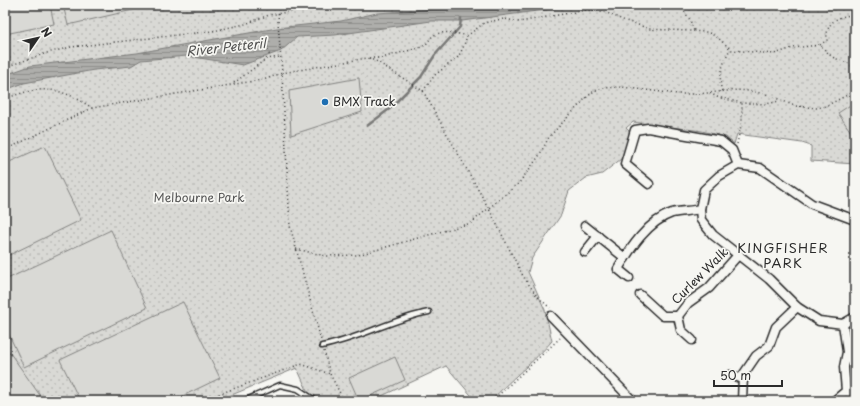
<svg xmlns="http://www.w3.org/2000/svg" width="860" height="406" font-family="'Playpen Sans',sans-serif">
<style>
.grass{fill:url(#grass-dots);stroke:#828280}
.pitch{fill:#d9d9d5;stroke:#828280}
.water{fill:url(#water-rules);stroke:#7a7a78}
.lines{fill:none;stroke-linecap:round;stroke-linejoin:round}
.stream{stroke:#7a7a78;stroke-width:2.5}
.lane-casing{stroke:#2b2b2b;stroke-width:7}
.street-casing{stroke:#2b2b2b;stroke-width:11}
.path{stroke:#2b2b2b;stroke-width:1.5;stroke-dasharray:1 3;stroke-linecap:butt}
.lane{stroke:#f6f6f2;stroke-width:4}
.street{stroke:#f6f6f2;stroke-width:8}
.poi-dot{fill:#1f6fb2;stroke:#f6f6f2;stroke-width:1.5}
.labels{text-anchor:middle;stroke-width:3.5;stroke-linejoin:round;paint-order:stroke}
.poi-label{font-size:12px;fill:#2b2b2b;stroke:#f6f6f2;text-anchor:start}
.park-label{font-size:12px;fill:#565656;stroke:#f6f6f2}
.street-label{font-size:12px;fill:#2b2b2b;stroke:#f6f6f2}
.water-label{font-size:13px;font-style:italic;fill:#525251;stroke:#f6f6f2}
.neighbourhood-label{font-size:13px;letter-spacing:1px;fill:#2b2b2b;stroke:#f6f6f2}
</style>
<defs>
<pattern id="grass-dots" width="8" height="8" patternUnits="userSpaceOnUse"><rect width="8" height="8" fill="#d9d9d5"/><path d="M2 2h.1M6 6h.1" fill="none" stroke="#babab7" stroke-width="1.8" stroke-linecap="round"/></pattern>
<pattern id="water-rules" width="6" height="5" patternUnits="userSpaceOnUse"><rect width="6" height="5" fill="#aeaeab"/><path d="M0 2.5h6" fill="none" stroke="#8e8e8b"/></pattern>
</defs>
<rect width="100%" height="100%" fill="#f6f6f2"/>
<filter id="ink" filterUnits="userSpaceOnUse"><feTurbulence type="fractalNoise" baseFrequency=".025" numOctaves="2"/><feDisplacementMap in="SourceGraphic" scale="8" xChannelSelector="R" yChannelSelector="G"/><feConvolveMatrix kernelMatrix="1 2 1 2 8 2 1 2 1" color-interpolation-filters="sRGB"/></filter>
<g filter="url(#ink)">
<path class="grass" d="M5 5H855V164L811 161V146L802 143 737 134 734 144 726 137 702 131 633 122 626 128 629 131V140L621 159 602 174 586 178 569 191 561 215 532 258 528 272 545 310 552 341C533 363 510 379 491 401H476L446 366 371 401H312L297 368 217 401H5Z"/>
<g class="pitch">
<polygon points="5,5 50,5 54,24 5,34"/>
<polygon points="63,5 136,5 137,9 68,25"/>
<polygon points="359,78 362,112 291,135 289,91"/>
<polygon points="855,102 855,138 838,113"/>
<polygon points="45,146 81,220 5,257 5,164"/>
<polygon points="111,230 147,308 24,367 5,326 5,280"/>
<polygon points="183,302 220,378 172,401 80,401 60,360"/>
<polygon points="5,346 44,401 5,401"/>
<polygon points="395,357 405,380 359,401 349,378"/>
</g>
<polygon class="water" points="462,5 582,5 462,21 431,21 335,35 297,37 281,51 243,65 187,56 141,60 131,66 94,70 24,83 5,90 5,75 30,66 137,53 277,28 341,21 377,13 438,9"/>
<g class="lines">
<polyline class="stream" points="367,126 388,110 421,77 435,55 460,27 461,18"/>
<defs>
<g id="lane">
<path d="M322 346C359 339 392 319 429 312"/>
<polyline points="244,401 280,385 298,389 316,401"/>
</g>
<g id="street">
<polyline points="649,184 625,164 635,130 648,128 721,141 732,150 738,165"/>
<polyline points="855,220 812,204 760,168 738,165 719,176 704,190 700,209 701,220 713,235 769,279 797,307 819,321 843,324 855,317"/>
<polyline points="585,226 625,258"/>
<polyline points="585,252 598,236"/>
<path d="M629 278 618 269C630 249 648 221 672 213 680 211 691 211 700 209"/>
<polyline points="640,295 663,316 678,316"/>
<polyline points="551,316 633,401"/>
<polyline points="692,340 681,330 678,316 688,303 709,288 739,254"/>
<polyline points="730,375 744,379"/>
<polyline points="846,391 855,398"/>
<polyline points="742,401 743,375 756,356 769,346 776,327 797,307"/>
<polyline points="834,401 846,391 844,367 847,352 843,324"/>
</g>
</defs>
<use href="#lane" class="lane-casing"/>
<use href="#street" class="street-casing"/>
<g class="path">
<polyline points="279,5 278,22 282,73 367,58 376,61 423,91 489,209 523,276 537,296 550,308"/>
<polyline points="293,5 294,11 356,5"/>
<polyline points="680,5 690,20 694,31"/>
<path d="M820 45 827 40C825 22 839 15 855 15"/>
<polyline points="267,46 270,57"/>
<path d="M369 58H381L422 47C428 44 428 40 433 36 441 30 458 33 467 36"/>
<polyline points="5,67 47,53 71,47 213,31 245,24 269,15 294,11"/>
<polyline points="234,83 266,59 280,57"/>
<polyline points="423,91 435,75 458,57 463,48 467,36 484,23 497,20 505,19 519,22 586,10 605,12 623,20 650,29 707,32 717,37 732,50 774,54 793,48 820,45 832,57 855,66"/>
<path d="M722 91C717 78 724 61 730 49"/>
<polyline points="710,93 717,97 742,103"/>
<path d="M5 99C40 85 60 86 92 108L266 79 282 73 290 226 321 340"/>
<polyline points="737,144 742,121 742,103 766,104 780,101"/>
<polyline points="5,150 92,108"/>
<polyline points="296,249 326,256 358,255 471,223 519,183 539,156 549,137 585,99 594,91 603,88 622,87 677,94 697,94 737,90 749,91 766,94 795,106 817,108 826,106 855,91"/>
<polyline points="324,351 330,374 344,401"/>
<polyline points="200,401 301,364 330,374"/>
<polyline points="492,401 560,338"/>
</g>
<use href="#lane" class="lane"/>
<use href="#street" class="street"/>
</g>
</g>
<circle class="poi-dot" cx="325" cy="102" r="4"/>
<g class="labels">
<g class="poi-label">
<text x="333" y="106">BMX Track</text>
</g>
<g class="park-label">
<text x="199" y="202">Melbourne Park</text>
</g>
<g class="street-label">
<text transform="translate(700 276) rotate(-45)" y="4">Curlew Walk</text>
</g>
<g class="water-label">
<text transform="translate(226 47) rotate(-6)" y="5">River Petteril</text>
</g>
<g class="neighbourhood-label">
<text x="783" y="253">KINGFISHER<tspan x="783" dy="15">PARK</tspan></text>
</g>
</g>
<rect width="860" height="406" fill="none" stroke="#f6f6f2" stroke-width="20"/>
<rect x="10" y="10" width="840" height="386" fill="none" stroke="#2b2b2b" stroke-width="1.5" filter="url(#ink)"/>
<g transform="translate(38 38) rotate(56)" stroke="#f6f6f2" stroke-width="3" paint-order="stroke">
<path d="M0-3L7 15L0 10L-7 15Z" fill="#2b2b2b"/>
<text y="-6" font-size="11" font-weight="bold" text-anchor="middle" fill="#2b2b2b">N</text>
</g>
<path d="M714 380v6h68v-6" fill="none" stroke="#2b2b2b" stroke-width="2"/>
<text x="720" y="380" font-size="12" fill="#2b2b2b" stroke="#f6f6f2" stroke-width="3" paint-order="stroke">50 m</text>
</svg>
